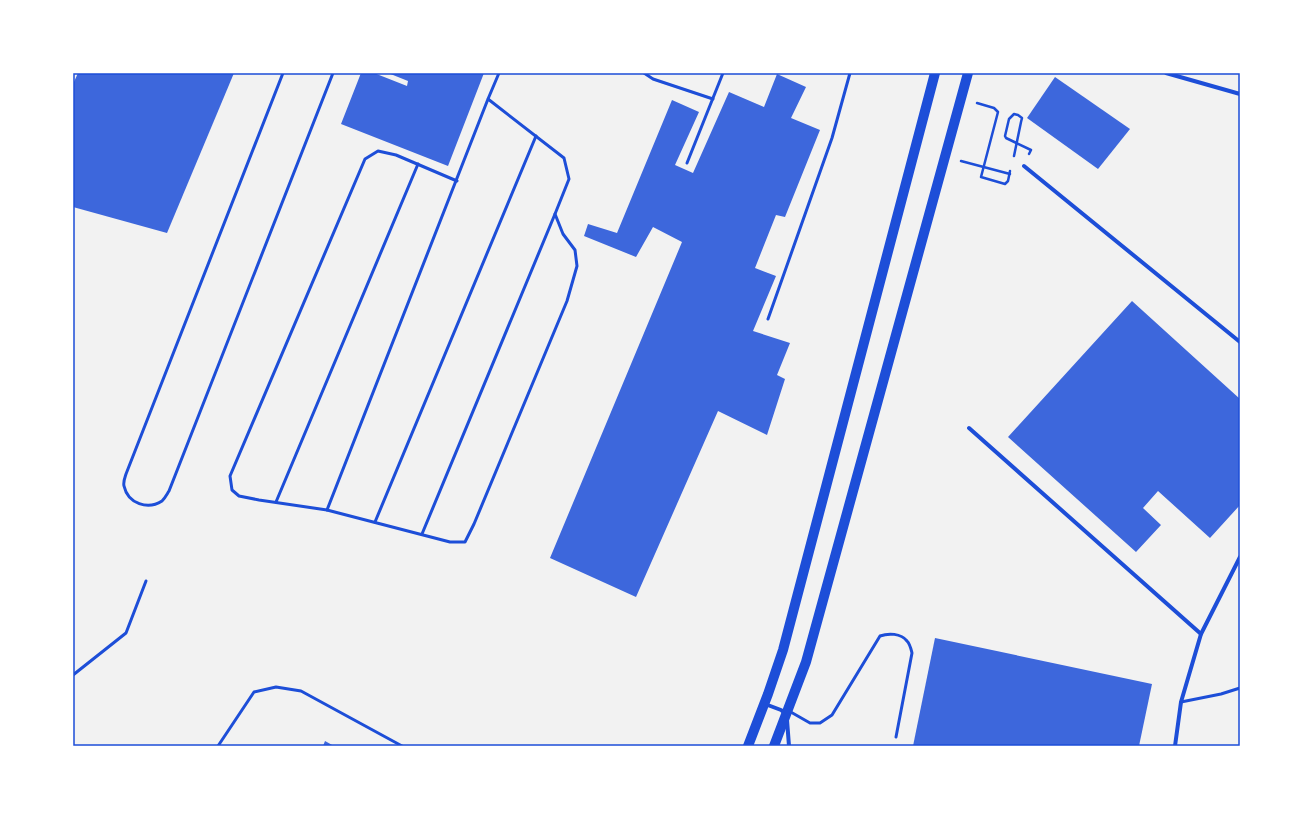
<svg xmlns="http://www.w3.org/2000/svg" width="1313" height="819" font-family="Manrope,sans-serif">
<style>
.building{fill:#3d67dc}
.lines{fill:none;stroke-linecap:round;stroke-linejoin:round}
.path{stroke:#1d4ed8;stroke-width:2.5}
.service{stroke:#1d4ed8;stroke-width:3}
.minor{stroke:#1d4ed8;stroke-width:4}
.primary{stroke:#1d4ed8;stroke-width:10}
.neatline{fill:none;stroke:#1d4ed8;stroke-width:1.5}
</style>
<rect width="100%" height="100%" fill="#f2f2f2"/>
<g class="building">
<polygon points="78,73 234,73 167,233 73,207 73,84"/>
<polygon points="361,73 374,73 407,86 408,81 388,73 484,73 448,166 341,124"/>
<polygon points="777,74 806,87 791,118 820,130 785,217 776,215 755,268 776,276 753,331 790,343 777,375 785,379 767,435 718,411 636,597 550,558 682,242 653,227 636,257 584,236 588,224 617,233 672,100 699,112 675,165 693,173 729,92 764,107"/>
<polygon points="1055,77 1130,129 1098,169 1027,118"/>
<polygon points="1132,301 1240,399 1240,505 1210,538 1158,491 1143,508 1161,525 1136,552 1008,437"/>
<polygon points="935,638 1152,684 1139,746 913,746"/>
<polygon points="325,741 334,746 323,746"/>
</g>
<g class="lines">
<g class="path">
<polyline points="977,103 994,108 998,112 981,177 1005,184 1008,181 1010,171"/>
<polyline points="1014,156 1021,122 1022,118 1018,115 1014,114 1009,119 1005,136 1006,138 1031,150 1029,154"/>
<polyline points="961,161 1010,174"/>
</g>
<g class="service">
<path d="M283 73 126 474C125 477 123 482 124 486 128 504 148 510 162 501 165 498 167 494 169 491L333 73"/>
<polyline points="644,73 653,79 713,99"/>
<polyline points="488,99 564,158 569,179 555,214 563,234 575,250 577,266 567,301 474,524 465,542 450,542 327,510 488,99 499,73"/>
<polyline points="687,163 723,73"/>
<polyline points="768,319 832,138 850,73"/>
<polyline points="276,502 418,164"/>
<polyline points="327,510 259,500 239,496 232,490 230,476 365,159 378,151 396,155 457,181"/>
<polyline points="375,522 536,136"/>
<polyline points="422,534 555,214"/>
<polyline points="73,675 126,633 146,581"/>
<polyline points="1181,702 1221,694 1240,688"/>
<path d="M789 711 810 723H820L832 715 880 636C888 633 901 633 907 641 910 644 911 649 912 653L896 737"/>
<polyline points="218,746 254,692 276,687 301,691 402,746"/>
</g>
<g class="minor">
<polyline points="1166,73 1240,94"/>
<polyline points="1024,166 1240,342"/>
<polyline points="969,428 1201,634"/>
<polyline points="765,704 781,710 786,714"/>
<polyline points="787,720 789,746"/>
<polyline points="1175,746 1181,702 1201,634 1240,557"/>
</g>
<g class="primary">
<polyline points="748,746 768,694 783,650 935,73"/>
<polyline points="774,746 806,662 968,73"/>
</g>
</g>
<rect width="1313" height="819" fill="none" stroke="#ffffff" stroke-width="148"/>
<rect x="74" y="74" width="1165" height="671" class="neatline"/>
</svg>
